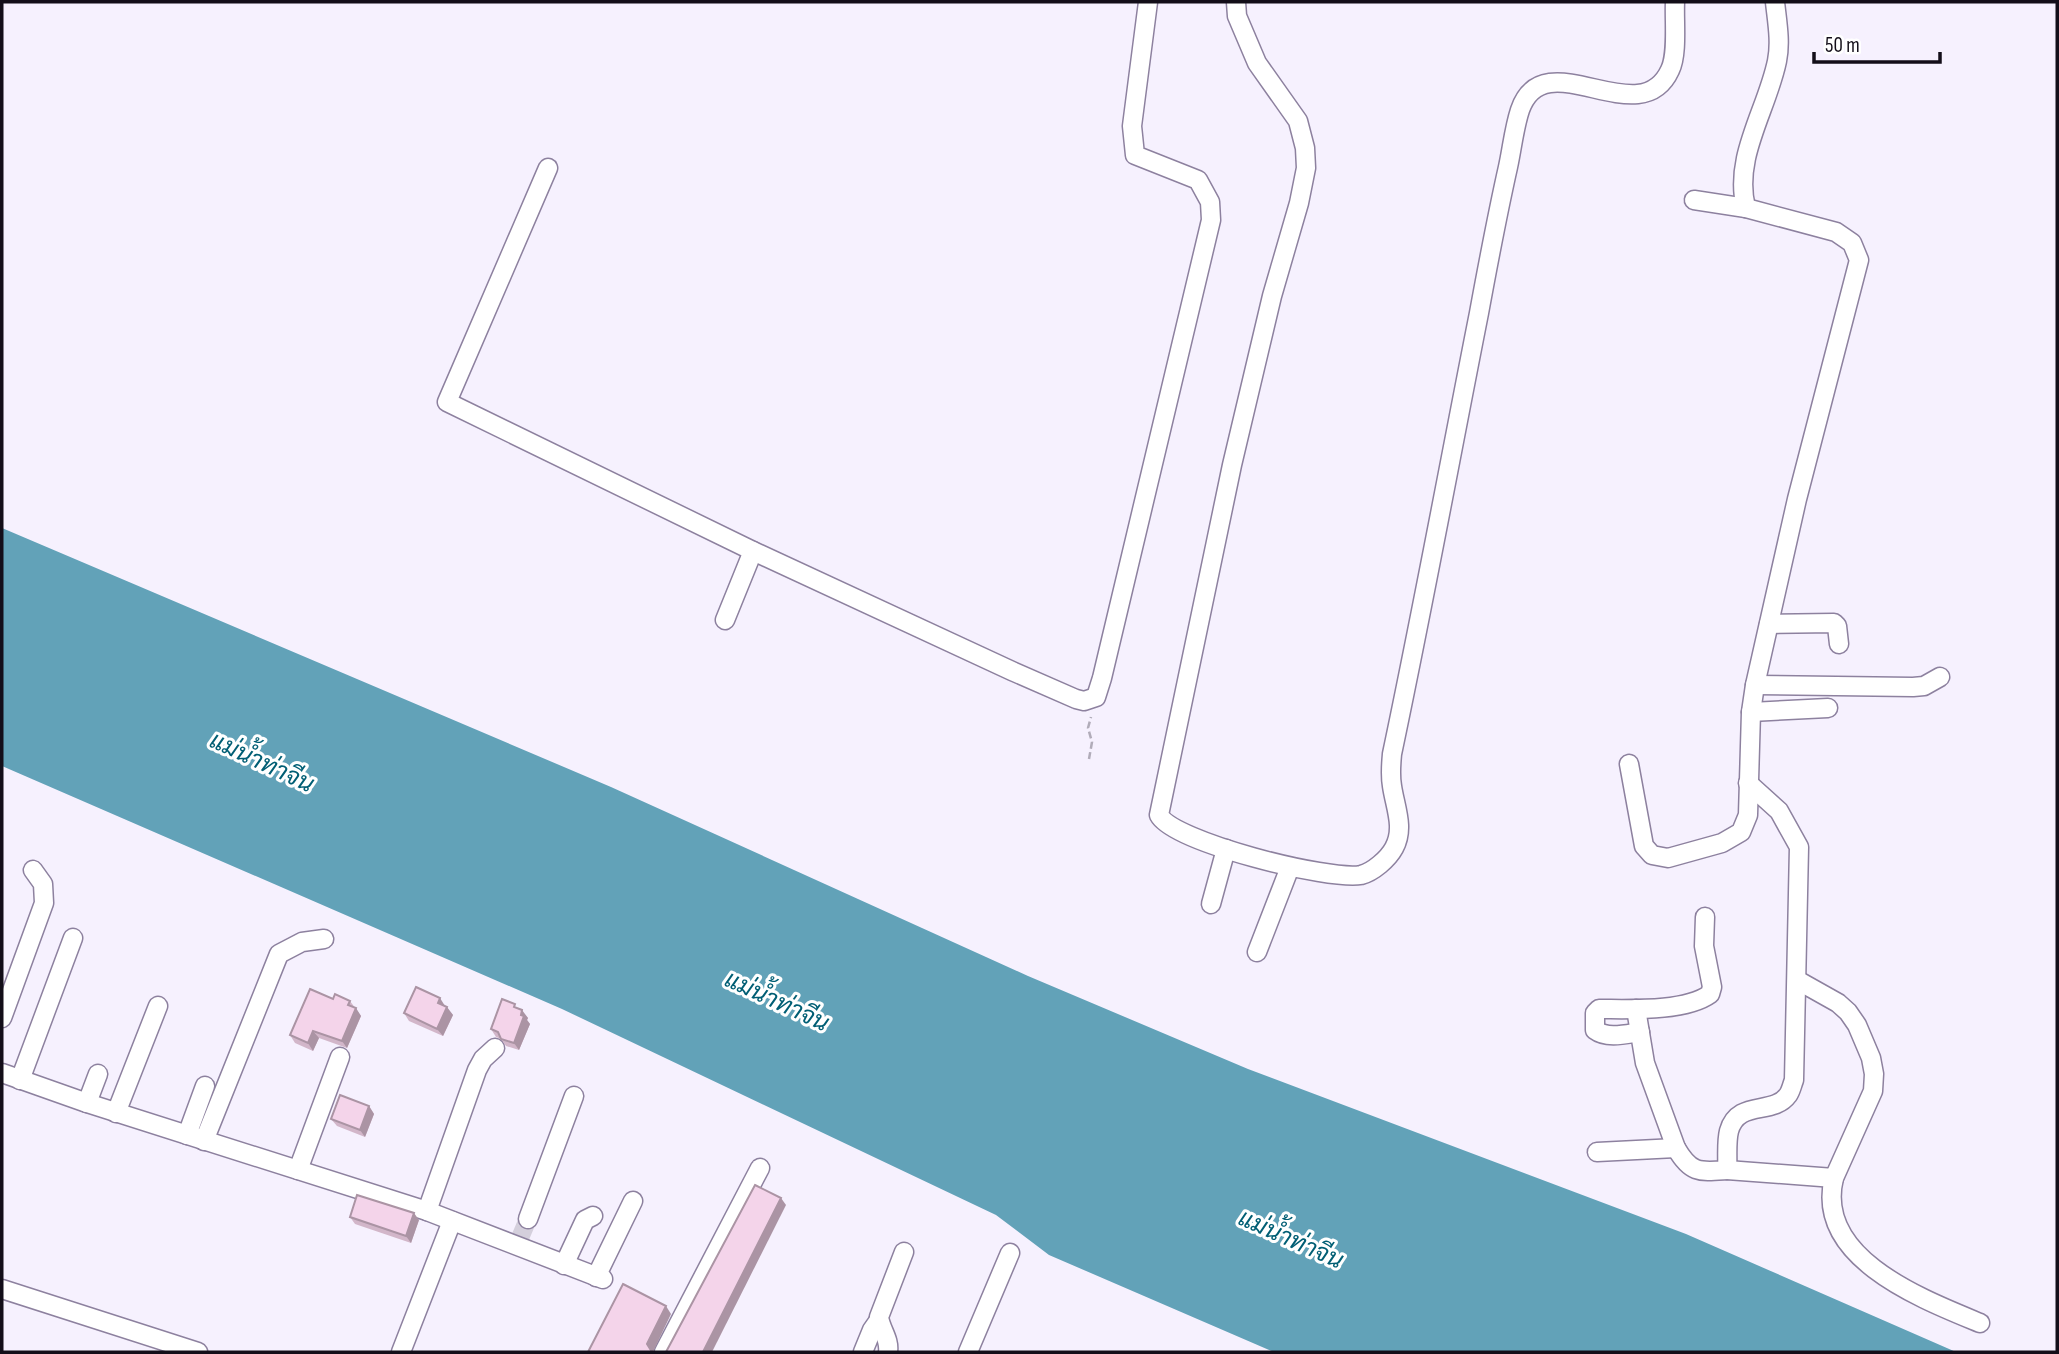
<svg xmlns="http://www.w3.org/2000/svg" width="2059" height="1354" font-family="'Sofia Sans Condensed',Sarabun,sans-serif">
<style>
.water{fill:#62a2b8}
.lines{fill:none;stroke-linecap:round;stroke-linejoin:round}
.minor-tunnel{stroke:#d4cfdc;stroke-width:18;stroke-dasharray:18 9;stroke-linecap:butt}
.minor-casing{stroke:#8d819f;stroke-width:21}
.path{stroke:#b1acb9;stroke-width:2.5;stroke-dasharray:7 3.5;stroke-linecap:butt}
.minor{stroke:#fff;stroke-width:18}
.wall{fill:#d2b6c9}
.shaded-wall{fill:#ab94a4}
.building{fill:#f4d4ea;stroke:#ab94a4;stroke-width:2}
.labels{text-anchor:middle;stroke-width:6;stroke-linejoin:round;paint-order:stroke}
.water-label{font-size:24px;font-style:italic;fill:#005e74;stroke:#fff}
</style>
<rect width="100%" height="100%" fill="#f6f1fe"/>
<polygon class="water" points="2,528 611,787 1028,976 1248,1069 1686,1234 1956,1352 1274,1352 1049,1255 996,1215 562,1009 2,766"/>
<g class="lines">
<polyline class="minor-tunnel" points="520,1238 528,1219"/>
<defs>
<g id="minor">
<path d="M1236 2 1237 16 1257 63 1298 121 1305 148 1306 168 1299 203 1272 296 1232 465 1159 815C1173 842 1330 881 1361 875 1373 872 1388 859 1394 848 1405 828 1395 807 1392 786 1390 775 1391 765 1392 754 1423 607 1450 460 1479 313 1488 264 1497 216 1508 167 1512 149 1514 128 1520 110 1544 39 1640 136 1670 70 1678 54 1674 20 1675 2"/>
<polyline points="548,168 447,402 753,551 1012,671 1076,699 1084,701 1096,697 1102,678 1211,220 1210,202 1198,180 1135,155 1132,126 1148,2"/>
<polyline points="1694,200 1746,208"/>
<polyline points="725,620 753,551"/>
<polyline points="1769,624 1834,623 1837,626 1839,644"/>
<polyline points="1755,685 1913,687 1924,686 1940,677"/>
<polyline points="1751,712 1828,708"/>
<path d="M1629 764 1644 846 1652 855 1668 858 1722 843 1741 832 1748 815 1751 712 1755 685 1797 499 1859 260 1852 243 1836 232 1746 208C1733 157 1767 110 1777 61 1781 42 1777 21 1775 2"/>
<polyline points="1211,904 1226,849"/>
<polyline points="1257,952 1290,867"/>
<path d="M1797 980 1838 1003 1848 1012 1857 1025 1871 1058 1874 1074 1873 1091 1834 1178C1814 1258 1922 1299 1980 1323"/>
<path d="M1636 1009 1645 1063 1676 1148C1691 1174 1700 1172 1727 1170 1728 1158 1726 1143 1729 1131 1738 1099 1773 1116 1788 1095 1791 1091 1792 1085 1794 1080L1799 847 1779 811 1748 783"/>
<polyline points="2,1018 44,903 43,884 33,870"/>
<path d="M1640 1032C1626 1034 1607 1039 1595 1030V1013L1599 1009C1629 1009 1685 1012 1710 994L1712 987 1704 946 1705 917"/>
<polyline points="2,1073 87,1103 427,1211 603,1279"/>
<polyline points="20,1080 73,938"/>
<polyline points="87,1103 98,1074"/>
<polyline points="116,1113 158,1006"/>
<polyline points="187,1135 205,1086"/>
<polyline points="204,1141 279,954 302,942 324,939"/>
<polyline points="1597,1152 1676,1148"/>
<polyline points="298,1170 340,1057"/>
<polyline points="1727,1170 1834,1178"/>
<polyline points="427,1211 477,1070 483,1059 495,1048"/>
<polyline points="528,1219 574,1096"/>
<polyline points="564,1265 585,1220 593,1216"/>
<polyline points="596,1277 633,1201"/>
<polyline points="2,1289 198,1352"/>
<polyline points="401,1352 452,1221"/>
<polyline points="664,1352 760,1168"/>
<polyline points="863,1352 872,1330 879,1320"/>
<path d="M888 1352C890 1339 881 1330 879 1317L904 1252"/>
<polyline points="968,1352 1010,1253"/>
</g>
</defs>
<use href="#minor" class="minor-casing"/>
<polyline class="path" points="1089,759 1092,742 1088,728 1091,717"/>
<use href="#minor" class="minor"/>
</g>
<g class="wall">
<polygon points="333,999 350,1001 361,1016 347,1048 319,1038 313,1051 295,1043 290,1035"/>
<polygon points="445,1006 453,1015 443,1036 409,1021 404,1013"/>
<polygon points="519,1009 528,1018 527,1020 530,1024 519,1050 506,1046 501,1039 496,1037 491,1029"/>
<polygon points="369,1106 374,1114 365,1137 337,1126 331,1119"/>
<polygon points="350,1217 419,1220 411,1243 355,1224"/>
</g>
<g class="shaded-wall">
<polygon points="440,998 445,1006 438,1003"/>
<polygon points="447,1007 453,1015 443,1036 437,1029"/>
<polygon points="356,1008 361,1016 347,1048 342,1041"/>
<polygon points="522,1010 528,1018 527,1020 530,1024 519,1050 514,1043"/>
<polygon points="313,1031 319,1038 313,1051 308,1043"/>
<polygon points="369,1106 374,1114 365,1137 360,1130"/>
<polygon points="781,1198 786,1205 712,1352 703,1352"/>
<polygon points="414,1213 419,1220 411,1243 406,1236"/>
<polygon points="666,1306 671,1314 653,1352 652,1352 647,1344"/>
</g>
<g class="building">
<polygon points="416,987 440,998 438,1003 447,1007 437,1029 404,1013"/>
<polygon points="310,989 333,999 335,994 350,1001 348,1005 356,1008 342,1041 313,1031 308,1043 290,1035"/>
<polygon points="502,999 515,1004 514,1007 522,1010 521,1015 524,1016 514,1043 501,1039 498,1032 491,1029"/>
<polygon points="340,1095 369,1106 360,1130 331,1119"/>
<polygon points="755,1185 781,1198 703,1352 666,1352"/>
<polygon points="357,1195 414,1213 406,1236 350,1217"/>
<polygon points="623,1284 666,1306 647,1344 652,1352 588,1352"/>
</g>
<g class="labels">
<g class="water-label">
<text transform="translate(262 762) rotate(25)" y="8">แม่น้ำท่าจีน</text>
<text transform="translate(777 1001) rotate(25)" y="8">แม่น้ำท่าจีน</text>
<text transform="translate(1291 1239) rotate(24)" y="8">แม่น้ำท่าจีน</text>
</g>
</g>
<rect width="2059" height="1354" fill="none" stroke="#130e19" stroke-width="7"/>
<path d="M1814 52v10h126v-10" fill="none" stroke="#130e19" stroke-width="3.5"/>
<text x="1825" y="52" font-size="21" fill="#130e19" stroke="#ffffff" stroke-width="5" paint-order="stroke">50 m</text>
</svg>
